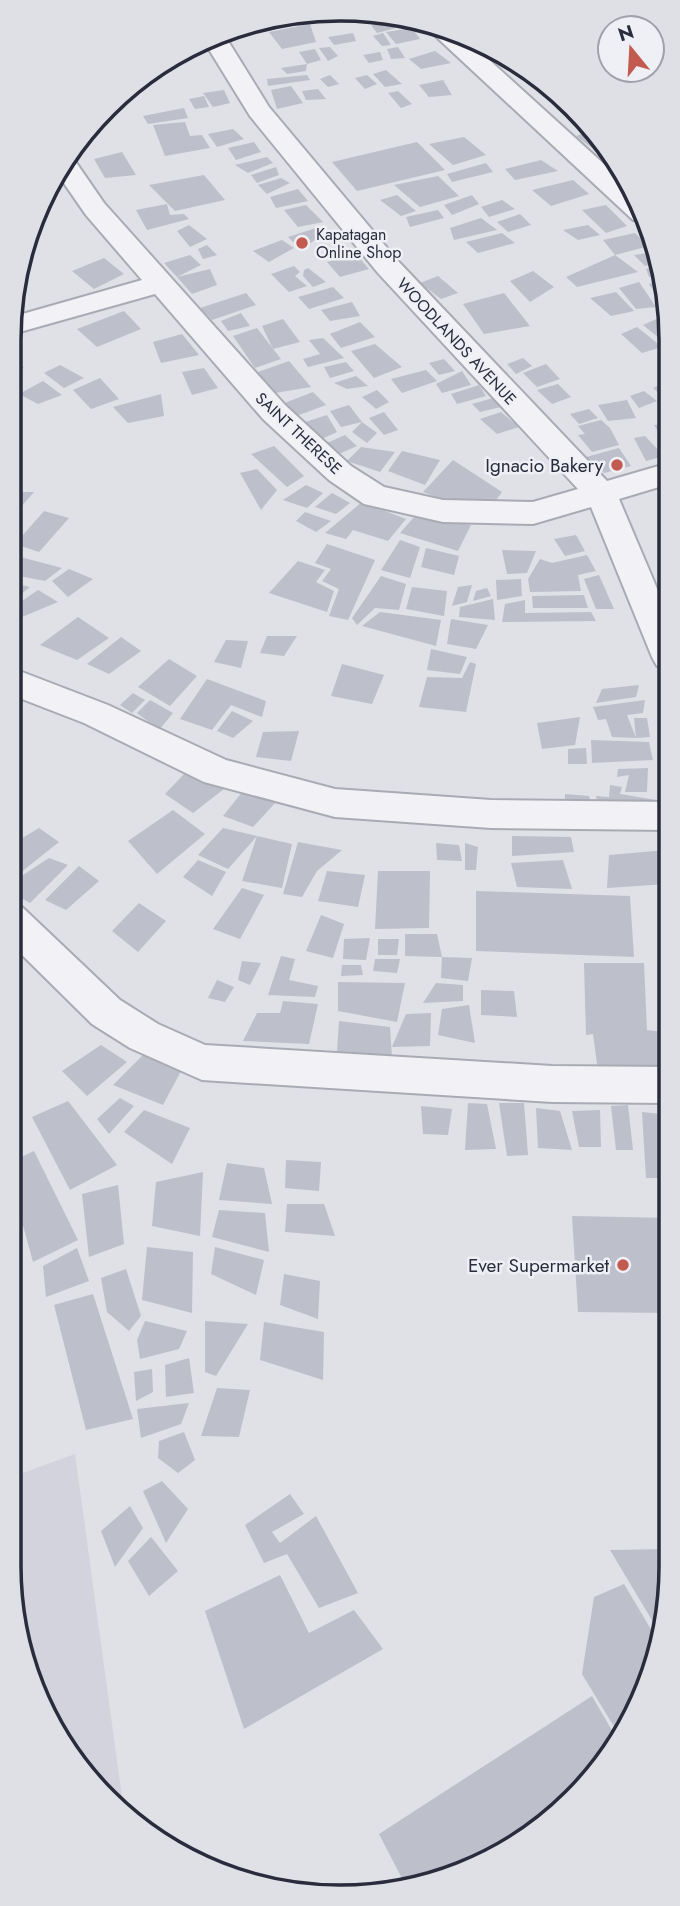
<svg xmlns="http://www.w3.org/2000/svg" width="680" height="1906" font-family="Jost,sans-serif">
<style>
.built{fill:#d2d3dc}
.building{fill:#bdbfca}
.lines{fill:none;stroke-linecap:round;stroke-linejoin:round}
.minor-casing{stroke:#a9abb4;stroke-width:4}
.minor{fill:#f2f2f6;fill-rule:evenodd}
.poi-dot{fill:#c25a4f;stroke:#eff0f5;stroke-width:2.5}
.labels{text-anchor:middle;stroke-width:5;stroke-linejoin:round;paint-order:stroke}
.far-poi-label{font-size:16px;fill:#2a2c3d;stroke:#eff0f5;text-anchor:start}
.far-street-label{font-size:16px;fill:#2a2c3d;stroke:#eff0f5}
.poi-label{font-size:19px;fill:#2a2c3d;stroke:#eff0f5;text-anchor:end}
.rim{fill:none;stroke:#2a2c3d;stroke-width:3.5}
</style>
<rect width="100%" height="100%" fill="#dfe1e7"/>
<polygon class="built" points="75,1454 124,1812 91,1784 26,1673 9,1566 9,1478"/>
<g class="building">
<polygon points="322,13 345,15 347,20 326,22"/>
<polygon points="391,22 396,28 377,33 371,25"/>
<polygon points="310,24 316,42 282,49 269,32"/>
<polygon points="412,28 420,39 396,44 386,32"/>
<polygon points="353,33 356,41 334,45 328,37"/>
<polygon points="383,33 391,45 382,46 373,36"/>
<polygon points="330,47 338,56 328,61 319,48"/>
<polygon points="398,47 405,58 391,59 387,49"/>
<polygon points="315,49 321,60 307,64 299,52"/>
<polygon points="435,51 451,63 421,69 409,59"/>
<polygon points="380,52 383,60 369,63 363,55"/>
<polygon points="307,64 306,71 287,74 281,68"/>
<polygon points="386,70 402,84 385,87 373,74"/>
<polygon points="307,75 310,80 268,86 267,79"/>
<polygon points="330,75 339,84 328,87 320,79"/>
<polygon points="367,75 377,84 365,89 355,78"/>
<polygon points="443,80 452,95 429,97 419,85"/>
<polygon points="291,86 303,103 277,109 271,90"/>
<polygon points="318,89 326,99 306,100 302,91"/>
<polygon points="224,90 230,103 213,107 203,93"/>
<polygon points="398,91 412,104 401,108 388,93"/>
<polygon points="204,96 209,107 195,109 189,99"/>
<polygon points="184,108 188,118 148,124 143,116"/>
<polygon points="185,122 190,136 202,135 210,148 165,156 153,125"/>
<polygon points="233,129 244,139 217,147 208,134"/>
<polygon points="594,129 610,153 603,156 576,136"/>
<polygon points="464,137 486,155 453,165 429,144"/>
<polygon points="254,142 261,152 236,160 228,148"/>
<polygon points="417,142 445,170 357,191 332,162"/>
<polygon points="122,152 136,175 105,178 94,159"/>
<polygon points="267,157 273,163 248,173 235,165"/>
<polygon points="541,160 558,171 515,180 505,169"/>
<polygon points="486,163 493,172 452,182 447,174"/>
<polygon points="276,167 279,175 257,183 251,175"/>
<polygon points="204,175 225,200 175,211 149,185"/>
<polygon points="438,176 459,196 420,207 394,185"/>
<polygon points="281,178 290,183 267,194 258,185"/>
<polygon points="573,180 589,194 551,206 532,190"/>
<polygon points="298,189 308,201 276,208 270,197"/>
<polygon points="397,195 416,211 401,216 380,200"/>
<polygon points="472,195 479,204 452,215 444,205"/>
<polygon points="502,200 515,209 489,217 481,207"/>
<polygon points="167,204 170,215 184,214 189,219 147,230 136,210"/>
<polygon points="306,205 323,222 298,227 284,210"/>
<polygon points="606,205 627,226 606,233 582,210"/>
<polygon points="438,210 444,218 410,227 406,217"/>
<polygon points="520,214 531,225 508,232 497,222"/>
<polygon points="481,218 497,230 454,240 450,228"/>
<polygon points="189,225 207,239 190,247 177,231"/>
<polygon points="588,225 600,235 578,240 563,230"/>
<polygon points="316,228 323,235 301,249 288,237"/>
<polygon points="502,233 515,243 478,253 466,242"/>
<polygon points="635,233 649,246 615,255 603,240"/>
<polygon points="282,240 294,248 269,262 253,251"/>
<polygon points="207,245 217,255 203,259 198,249"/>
<polygon points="655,252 658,263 645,266 634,255"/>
<polygon points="356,254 369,269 340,277 327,262"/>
<polygon points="190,255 201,265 177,277 164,263"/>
<polygon points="615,255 638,272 577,287 566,277"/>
<polygon points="104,258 124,274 94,289 72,271"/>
<polygon points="659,265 662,274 649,277 646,269"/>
<polygon points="294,266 300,272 295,276 307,286 289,292 271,274"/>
<polygon points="308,268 326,282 313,287 303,276 304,270"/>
<polygon points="210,269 217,285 192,294 177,277"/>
<polygon points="533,271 554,287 530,302 510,281"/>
<polygon points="438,276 458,293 441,299 420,283"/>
<polygon points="663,279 668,296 668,304 664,306 649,284"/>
<polygon points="639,282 656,307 636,309 619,288"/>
<polygon points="333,287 344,298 309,309 298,297"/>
<polygon points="616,292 634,311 611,316 590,298"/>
<polygon points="246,293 256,305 212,320 200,308"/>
<polygon points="504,293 530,326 484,334 463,304"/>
<polygon points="352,302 360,316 330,321 321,310"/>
<polygon points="124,311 141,329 97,347 77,329"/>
<polygon points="241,313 250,326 228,331 221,321"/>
<polygon points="668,314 668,341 664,342 643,325"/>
<polygon points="283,319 300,342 273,349 262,326"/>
<polygon points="360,322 375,337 341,348 330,334"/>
<polygon points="637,327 662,347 642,353 621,334"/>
<polygon points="257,328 281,359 255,368 233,336"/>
<polygon points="182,334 199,355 161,363 153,342"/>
<polygon points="323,338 344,358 308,367 303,359 320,354 309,340"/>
<polygon points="375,344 402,367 374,378 351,351"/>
<polygon points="9,358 11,358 24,368 9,373"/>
<polygon points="523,358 532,366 516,374 507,364"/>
<polygon points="444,359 455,371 439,375 429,363"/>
<polygon points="289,361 311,387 275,393 258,372"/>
<polygon points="346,362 354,371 330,378 324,367"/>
<polygon points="546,364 560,379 537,387 523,373"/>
<polygon points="60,365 84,378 64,388 44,373"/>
<polygon points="204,368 218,388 192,395 182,372"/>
<polygon points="426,370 437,381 402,393 391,379"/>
<polygon points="462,371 471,385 442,393 436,384"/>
<polygon points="356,376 368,386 347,389 334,383"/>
<polygon points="100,378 119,399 91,409 73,390"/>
<polygon points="43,381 62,395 38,404 19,394"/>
<polygon points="664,383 669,387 667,400 653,388"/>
<polygon points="558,384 571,397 552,404 537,390"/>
<polygon points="479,385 486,396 457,404 451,394"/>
<polygon points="377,390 389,402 376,409 362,397"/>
<polygon points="644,391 657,401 639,408 630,396"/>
<polygon points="313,392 326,405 291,418 282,404"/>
<polygon points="161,394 164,416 128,423 113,407"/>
<polygon points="493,398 501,407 480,412 472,404"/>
<polygon points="627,400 636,418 608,421 598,405"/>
<polygon points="349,405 362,422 341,427 330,411"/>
<polygon points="589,409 598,418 579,424 570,414"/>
<polygon points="384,412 398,430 384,435 369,418"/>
<polygon points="501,412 519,427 497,434 480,419"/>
<polygon points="327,415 337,432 313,443 299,424"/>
<polygon points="601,420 610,428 619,445 592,452 578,435 585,434 578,426"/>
<polygon points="362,422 377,433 367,443 352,432"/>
<polygon points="669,424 669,448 654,425"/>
<polygon points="345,435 357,446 339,454 327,443"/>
<polygon points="645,436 664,456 646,461 634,438"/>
<polygon points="274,446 304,476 287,487 251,454"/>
<polygon points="361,447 395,452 380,472 347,461"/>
<polygon points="619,448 631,466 604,473 586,457"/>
<polygon points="402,451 440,460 425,485 388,471"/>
<polygon points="453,460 502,492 491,507 452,503 423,492"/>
<polygon points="257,469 277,490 261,510 240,473"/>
<polygon points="306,485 323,493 307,508 283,500"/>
<polygon points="9,492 34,492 9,521"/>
<polygon points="332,493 350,503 336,514 315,507"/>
<polygon points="362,502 406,519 388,541 353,530 346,539 325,533"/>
<polygon points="44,511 69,518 39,552 15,544"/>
<polygon points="305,512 331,521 316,532 296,521"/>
<polygon points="415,516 471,525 458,551 400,533"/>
<polygon points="576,535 585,551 565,556 554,539"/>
<polygon points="400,540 420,547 410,578 381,570"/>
<polygon points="327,544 375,560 348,620 329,616 339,589 322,581 331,569 315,563"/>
<polygon points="426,548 459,556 454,575 421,567"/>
<polygon points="502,550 536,551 527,573 507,574"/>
<polygon points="9,554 62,568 45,581 9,574"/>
<polygon points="587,555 596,571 578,575 581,591 530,592 528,579 540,559 552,563"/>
<polygon points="298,561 325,570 316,582 334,591 327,612 269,593"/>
<polygon points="69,569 93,579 68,597 52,581"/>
<polygon points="599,575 614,609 596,609 584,579"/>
<polygon points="381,576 406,584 399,610 375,608 357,625 352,618"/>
<polygon points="521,579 522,596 497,600 496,580"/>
<polygon points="9,582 30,587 9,604"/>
<polygon points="472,585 467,602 452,606 458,587"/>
<polygon points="412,587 447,591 444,616 406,609"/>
<polygon points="487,588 491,596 473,601 476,591"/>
<polygon points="38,590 58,602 17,619 9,612 9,610"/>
<polygon points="584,595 588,608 533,608 532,596"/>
<polygon points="493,599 495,620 459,617 460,607"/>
<polygon points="525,600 525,613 591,612 596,621 502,622 505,604"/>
<polygon points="380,612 441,620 436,646 362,626"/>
<polygon points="78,617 109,638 77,660 40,645"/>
<polygon points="451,619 488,625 476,649 447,644"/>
<polygon points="267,636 297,636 284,656 260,653"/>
<polygon points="121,637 141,651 109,674 87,664"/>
<polygon points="226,640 248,641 241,668 214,662"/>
<polygon points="431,649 467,657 460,674 427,670"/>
<polygon points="169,659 197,676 170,706 138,687"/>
<polygon points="470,662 476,664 466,712 419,707 427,677 462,678"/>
<polygon points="342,664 384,675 372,704 331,696"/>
<polygon points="207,679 266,701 262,717 231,705 212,730 180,719"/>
<polygon points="639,685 636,697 596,703 602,689"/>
<polygon points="133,693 145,700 132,713 120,705"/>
<polygon points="150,700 173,713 159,730 137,713"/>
<polygon points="645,700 643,713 627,715 636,738 612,737 606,719 598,720 593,707"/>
<polygon points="232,711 253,721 233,738 217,731"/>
<polygon points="580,717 575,745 542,749 537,723"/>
<polygon points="634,718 647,718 650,737 636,738"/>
<polygon points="299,731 291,761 256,757 263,732"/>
<polygon points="591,740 649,742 653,760 592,763"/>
<polygon points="586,748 587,764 568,764 568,749"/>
<polygon points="648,768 647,792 625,792 629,775 617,777 618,769"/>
<polygon points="185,773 224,789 193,813 165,794"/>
<polygon points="610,785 622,787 620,794 656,800 655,815 599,812 596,796 609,797"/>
<polygon points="243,791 276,802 253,827 223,816"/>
<polygon points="565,794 589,796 594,812 565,809"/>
<polygon points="173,810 205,834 157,874 128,841"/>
<polygon points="39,828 59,842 20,873 9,854 9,846"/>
<polygon points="223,828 257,836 228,869 198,855"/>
<polygon points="257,836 292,844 282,888 242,881"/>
<polygon points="512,836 571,837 574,852 512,856"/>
<polygon points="298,842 342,850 317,871 302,897 283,894"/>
<polygon points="436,843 459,845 462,861 437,860"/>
<polygon points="465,843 478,847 476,870 465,870"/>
<polygon points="666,850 667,884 607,888 609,855"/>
<polygon points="49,858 68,865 30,903 9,891 9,871 17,879"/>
<polygon points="198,860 226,872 212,896 183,877"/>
<polygon points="563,860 572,889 517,887 511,863"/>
<polygon points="79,866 99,881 66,910 45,900"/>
<polygon points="327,871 365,875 358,907 318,901"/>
<polygon points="378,871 430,871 429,928 375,929"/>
<polygon points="242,888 264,895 240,939 213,929"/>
<polygon points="476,891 630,896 634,957 476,951"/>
<polygon points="139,903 166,921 138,952 112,931"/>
<polygon points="321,915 344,924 333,958 306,951"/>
<polygon points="405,934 437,934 442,957 405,956"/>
<polygon points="370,938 366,960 343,959 344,939"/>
<polygon points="378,939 399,939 397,955 378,955"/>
<polygon points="281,956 295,959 289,980 318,986 315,997 268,995"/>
<polygon points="442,957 472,958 468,981 441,978"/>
<polygon points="375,959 400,959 397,973 373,971"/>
<polygon points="242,961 261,963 250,985 238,980"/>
<polygon points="584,963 644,963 647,1030 670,1033 670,1073 599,1079 593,1034 586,1035"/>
<polygon points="342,965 361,965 363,975 341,976"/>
<polygon points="217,980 234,987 225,1002 208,998"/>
<polygon points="338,982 405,983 397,1022 338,1011"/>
<polygon points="436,983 463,985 463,1001 423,1003"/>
<polygon points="481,990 514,991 517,1017 481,1015"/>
<polygon points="283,1001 318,1004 309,1044 243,1041 257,1013 280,1013"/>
<polygon points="469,1005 475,1043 438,1035 442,1009"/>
<polygon points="431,1013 430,1046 392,1047 406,1014"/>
<polygon points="339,1021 390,1027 392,1058 337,1052"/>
<polygon points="101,1045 127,1062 87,1096 62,1071"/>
<polygon points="148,1050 182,1069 163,1105 113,1085"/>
<polygon points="120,1098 134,1106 109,1134 97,1119"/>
<polygon points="68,1101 117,1165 70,1190 32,1117"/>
<polygon points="468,1103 487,1104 496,1149 465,1150"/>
<polygon points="499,1103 524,1103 528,1155 507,1156"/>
<polygon points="628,1105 633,1150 616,1150 611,1106"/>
<polygon points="421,1106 452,1109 448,1135 423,1134"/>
<polygon points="536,1108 560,1111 572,1150 538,1148"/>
<polygon points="144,1110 190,1128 172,1164 124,1132"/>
<polygon points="600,1110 601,1147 579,1147 572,1111"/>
<polygon points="642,1112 670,1115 670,1178 646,1178"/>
<polygon points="34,1151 78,1240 33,1262 9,1174 9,1163"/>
<polygon points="286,1160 321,1162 319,1191 285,1188"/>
<polygon points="227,1163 264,1168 272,1204 219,1200"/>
<polygon points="203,1172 200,1236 152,1226 156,1182"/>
<polygon points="118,1185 124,1244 89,1257 82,1194"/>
<polygon points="287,1204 324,1204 335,1236 285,1232"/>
<polygon points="219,1210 265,1213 269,1252 212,1237"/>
<polygon points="572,1216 670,1218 671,1313 578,1312"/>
<polygon points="147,1247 193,1252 192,1313 142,1300"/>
<polygon points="215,1247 264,1260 256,1295 211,1274"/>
<polygon points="77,1248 89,1281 46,1297 43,1266"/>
<polygon points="126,1269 141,1316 129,1331 107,1312 101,1278"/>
<polygon points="284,1274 320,1281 318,1319 280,1305"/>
<polygon points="93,1294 133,1419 86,1430 54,1305"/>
<polygon points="145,1321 187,1331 179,1349 140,1359 137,1340"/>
<polygon points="205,1321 248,1324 216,1376 205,1372"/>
<polygon points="264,1322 324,1332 323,1380 260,1360"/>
<polygon points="189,1358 194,1393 166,1397 165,1365"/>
<polygon points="152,1369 153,1392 136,1401 134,1372"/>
<polygon points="217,1388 250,1390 239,1437 201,1436"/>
<polygon points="189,1403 181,1424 141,1438 137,1409"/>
<polygon points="184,1432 195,1460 178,1473 158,1458 159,1441"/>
<polygon points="658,1458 671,1459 671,1566 662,1637 610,1550 669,1549"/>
<polygon points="162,1481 188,1509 166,1543 143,1491"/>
<polygon points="290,1494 304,1514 272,1532 280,1543 316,1516 358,1593 319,1608 287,1554 264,1563 245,1525"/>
<polygon points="130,1506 143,1528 115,1567 101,1531"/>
<polygon points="151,1537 178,1571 149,1596 128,1561"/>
<polygon points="280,1575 309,1633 354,1610 383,1649 244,1729 205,1611"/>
<polygon points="624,1584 661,1646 619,1735 582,1674 594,1597"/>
<polygon points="592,1696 617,1739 603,1767 524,1842 408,1890 379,1834"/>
</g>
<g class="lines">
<defs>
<g id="minor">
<polygon points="429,22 465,38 638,195 646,221 633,220 430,31 426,26"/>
<polygon points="225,36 269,107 398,261 607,481 669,463 669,484 619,499 669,617 669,669 657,666 652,657 591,507 533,524 443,522 364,504 329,480 263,419 155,294 9,335 12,317 142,280 86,215 59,176 68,157 73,158 104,203 285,405 351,466 384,487 443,500 533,502 578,489 378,273 250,116 205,43"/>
<polygon points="9,667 108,705 226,760 335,789 491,800 670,802 670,830 491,828 335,817 204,782 84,723 9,694"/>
<polygon points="9,902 22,907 120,1000 158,1024 205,1045 552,1066 670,1067 670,1103 552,1102 202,1080 130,1048 92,1024 9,942"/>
</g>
</defs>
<use href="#minor" class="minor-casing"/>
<use href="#minor" class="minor"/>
</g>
<g class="poi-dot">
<circle cx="302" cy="243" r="7"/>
<circle cx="617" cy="465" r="7"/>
<circle cx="623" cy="1265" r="7"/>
</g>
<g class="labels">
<g class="far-poi-label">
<text x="316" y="240">Kapatagan<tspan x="316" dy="18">Online Shop</tspan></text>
</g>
<g class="far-street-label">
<text transform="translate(457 341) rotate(47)" y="6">WOODLANDS AVENUE</text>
<text transform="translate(299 433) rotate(43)" y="6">SAINT THERESE</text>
</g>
<g class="poi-label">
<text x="603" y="472">Ignacio Bakery</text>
<text x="609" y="1272">Ever Supermarket</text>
</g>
</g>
<path d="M0 0H680V1906H0ZM340 21H340A319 319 0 0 1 659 340V1566A319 319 0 0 1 340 1885H340A319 319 0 0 1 21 1566V340A319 319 0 0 1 340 21Z" fill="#dfe0e6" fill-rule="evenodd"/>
<path class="rim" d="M340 21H340A319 319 0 0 1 659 340V1566A319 319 0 0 1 340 1885H340A319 319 0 0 1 21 1566V340A319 319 0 0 1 340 21Z"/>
<g transform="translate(631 49) rotate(342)"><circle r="33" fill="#eff0f5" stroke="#a0a2ab" stroke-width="2"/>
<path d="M0-5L12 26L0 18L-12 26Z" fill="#c25a4f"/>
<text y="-10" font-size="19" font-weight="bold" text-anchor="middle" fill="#2a2c3d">N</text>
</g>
</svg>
